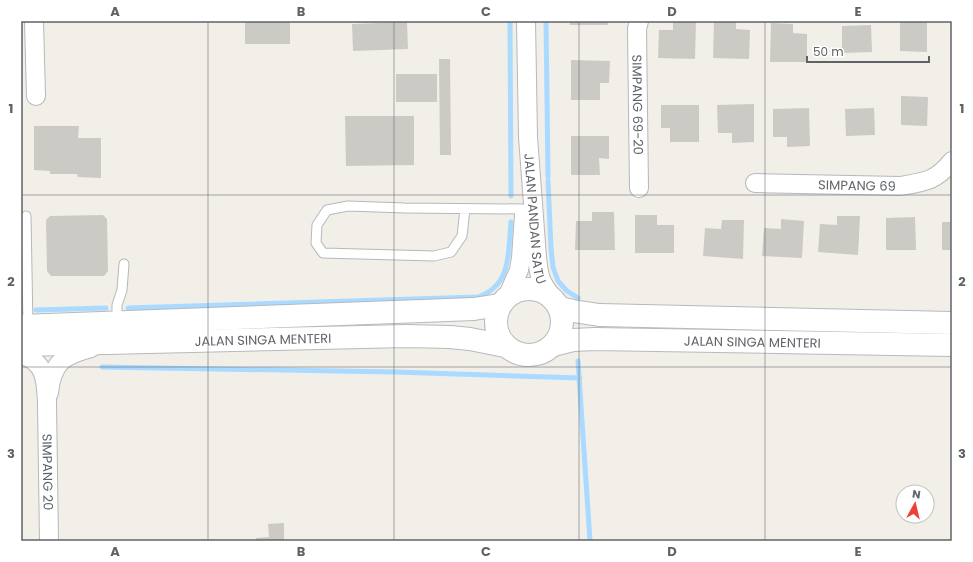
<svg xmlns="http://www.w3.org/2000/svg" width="973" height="562" font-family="Poppins,sans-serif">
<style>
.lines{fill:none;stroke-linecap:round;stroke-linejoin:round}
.stream{stroke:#aadaff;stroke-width:5}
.building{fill:#cccac5}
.lane-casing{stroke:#b5b8bc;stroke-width:11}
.street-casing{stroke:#b5b8bc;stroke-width:20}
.secondary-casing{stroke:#b6babf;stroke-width:24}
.lane{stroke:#fff;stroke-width:9}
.street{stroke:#fff;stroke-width:18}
.secondary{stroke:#fff;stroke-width:22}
.grid{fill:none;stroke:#5f6368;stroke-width:1;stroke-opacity:0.55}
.labels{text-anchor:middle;stroke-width:4;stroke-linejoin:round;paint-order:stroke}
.street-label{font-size:13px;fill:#5f6368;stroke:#fff}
.neatline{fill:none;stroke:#5f6368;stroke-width:1.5}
.grid-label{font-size:13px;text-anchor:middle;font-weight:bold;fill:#5f6368}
</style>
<rect width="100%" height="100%" fill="#f1efe8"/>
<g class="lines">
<g class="stream">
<polyline points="510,21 511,196"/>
<polyline points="546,21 548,177"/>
<polyline points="548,181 551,248 553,267 558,281 567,291 578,298"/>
<path d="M128 308 478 297C512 285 508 253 511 222"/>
<polyline points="36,310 106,308"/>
<polyline points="578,361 590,541"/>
<polyline points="102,367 395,372 580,378"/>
</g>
</g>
<g class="building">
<rect x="245" y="21" width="45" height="23"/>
<rect x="570" y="21" width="38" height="4"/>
<polygon points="673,21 696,21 695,59 658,58 659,30 673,30"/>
<polygon points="714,21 736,21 736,29 750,30 749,59 713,58"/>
<polygon points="407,22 408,49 353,51 352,24"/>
<polygon points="900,22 927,22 927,52 900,51"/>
<polygon points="771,23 793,24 793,33 807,34 807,62 770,62"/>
<polygon points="871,25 872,52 842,53 842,26"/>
<polygon points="439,59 450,59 451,155 440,155"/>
<polygon points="571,60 610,61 609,83 600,83 600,100 571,100"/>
<rect x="396" y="74" width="41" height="28"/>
<polygon points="901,96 928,97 927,126 901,125"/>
<polygon points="754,104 754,142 732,143 732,133 718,133 717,105"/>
<polygon points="661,105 699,105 699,142 670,142 670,128 661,128"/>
<polygon points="809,108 810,146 787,147 787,137 773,137 773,109"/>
<polygon points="874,108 875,135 846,136 845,109"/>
<polygon points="345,116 414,116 414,165 346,166"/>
<polygon points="34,126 79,126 78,138 101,138 101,178 78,177 77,174 50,174 50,171 34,170"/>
<polygon points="571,136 609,136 609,159 599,158 600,175 571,175"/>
<polygon points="592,212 614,212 615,250 575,250 576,221 592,221"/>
<polygon points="103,215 107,219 108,271 104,276 51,276 47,271 46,220 50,216"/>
<polygon points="635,215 657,215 657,225 674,225 674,253 635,253"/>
<polygon points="837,216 860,216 858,255 818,252 820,224 837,225"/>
<polygon points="915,217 916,250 886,250 886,218"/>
<polygon points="781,219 804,221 802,258 762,256 764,228 781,229"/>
<polygon points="722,220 744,220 743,259 703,256 705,228 721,229"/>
<rect x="942" y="222" width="10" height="28"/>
<polygon points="284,523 284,541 256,541 256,538 269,537 268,524"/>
</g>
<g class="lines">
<defs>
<g id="lane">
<polyline points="465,209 462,236 451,252 434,256 323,253 316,243 317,225 327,210 348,206 405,208 524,209"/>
<polyline points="26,216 28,326"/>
<polyline points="117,323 117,305 122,290 124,264"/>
</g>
<g id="street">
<polyline points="34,21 36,96"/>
<path id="s1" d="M526 21 528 137 537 257C539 277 540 281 552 297"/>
<path id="s2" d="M639 21 637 29 639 188"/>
<path id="s3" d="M755 183 900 186C925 182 936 181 952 161"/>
<polyline points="508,295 519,270 521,258 524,215"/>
<path id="s4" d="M21 355C46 361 46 382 47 403L49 541"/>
<path d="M49 393C52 362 64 355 91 348"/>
</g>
<g id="secondary">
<circle cx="529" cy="322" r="33"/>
<polyline points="560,308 573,311 599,315 952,323"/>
<polyline points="21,326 422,311 474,309 499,305"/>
<path id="s5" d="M21 345 406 336 450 337 470 339 505 346"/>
<path id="s6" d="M553 345 573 340 595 339 952 345"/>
</g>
</defs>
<use href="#lane" class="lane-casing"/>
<use href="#street" class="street-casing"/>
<use href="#secondary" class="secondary-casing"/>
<use href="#lane" class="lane"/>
<use href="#street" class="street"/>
<use href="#secondary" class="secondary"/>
</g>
<path class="grid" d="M208 21V541M394 21V541M579 21V541M765 21V541M21 195H952M21 367H952"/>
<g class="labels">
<g class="street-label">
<text dy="5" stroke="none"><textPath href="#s2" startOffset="84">SIMPANG 69-20</textPath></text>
<text dy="5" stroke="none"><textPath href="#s3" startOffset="102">SIMPANG 69</textPath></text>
<text dy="5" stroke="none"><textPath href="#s1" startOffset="198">JALAN PANDAN SATU</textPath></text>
<text dy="5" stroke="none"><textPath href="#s5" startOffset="242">JALAN SINGA MENTERI</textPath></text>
<text dy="5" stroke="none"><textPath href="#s6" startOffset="200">JALAN SINGA MENTERI</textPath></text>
<text dy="5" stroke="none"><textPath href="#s4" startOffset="129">SIMPANG 20</textPath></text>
</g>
</g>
<rect width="973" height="562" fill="none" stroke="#ffffff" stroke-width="44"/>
<g transform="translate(915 504) rotate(8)"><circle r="19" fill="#ffffff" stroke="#bfc1c3"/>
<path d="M0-3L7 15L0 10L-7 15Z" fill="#ea4335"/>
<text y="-6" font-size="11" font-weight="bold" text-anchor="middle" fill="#5f6368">N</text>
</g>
<path d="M807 56v6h122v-6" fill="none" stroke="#5f6368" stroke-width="2"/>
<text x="813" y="56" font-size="12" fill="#5f6368" stroke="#ffffff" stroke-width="3" paint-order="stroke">50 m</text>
<rect x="22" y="22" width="929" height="518" class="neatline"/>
<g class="grid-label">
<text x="115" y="16">A</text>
<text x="301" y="16">B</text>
<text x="486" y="16">C</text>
<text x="672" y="16">D</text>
<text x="858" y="16">E</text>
<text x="11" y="113">1</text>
<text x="962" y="113">1</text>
<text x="11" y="286">2</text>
<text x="962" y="286">2</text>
<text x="11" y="458">3</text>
<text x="962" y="458">3</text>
<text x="115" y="556">A</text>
<text x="301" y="556">B</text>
<text x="486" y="556">C</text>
<text x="672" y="556">D</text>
<text x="858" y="556">E</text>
</g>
</svg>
